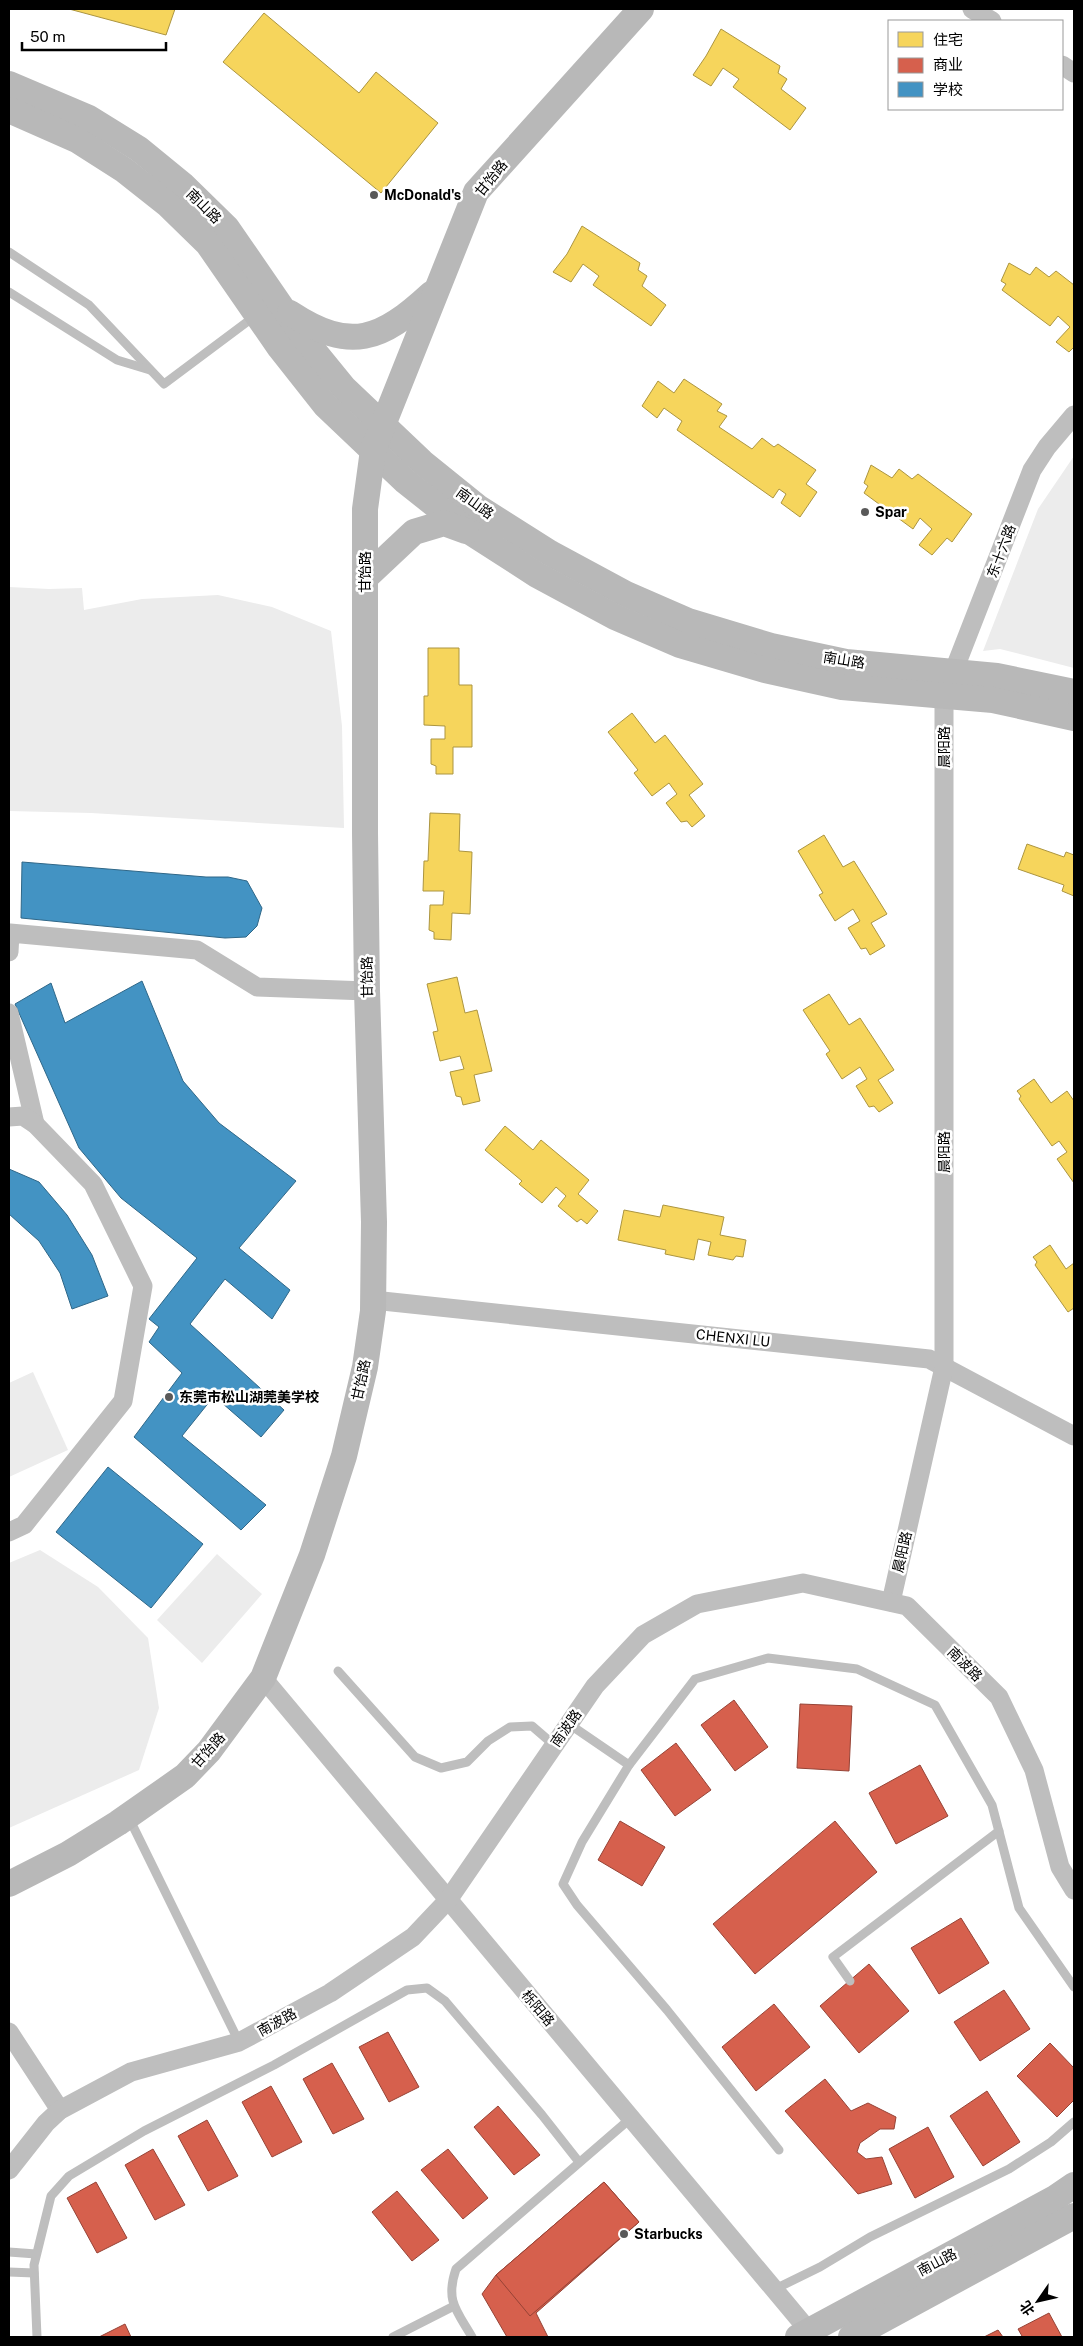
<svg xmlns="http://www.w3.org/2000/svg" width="1083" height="2346" font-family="'Public Sans','Noto Sans SC',sans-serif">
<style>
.green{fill:#ececec}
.homes{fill:#f6d55c;stroke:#ac9540}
.shops{fill:#d6604d;stroke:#964336}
.schools{fill:#4393c3;stroke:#2f6788}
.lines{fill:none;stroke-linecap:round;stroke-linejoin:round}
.lane{stroke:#bebebe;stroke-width:9}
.street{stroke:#bebebe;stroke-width:19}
.secondary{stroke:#b8b8b8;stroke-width:26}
.poi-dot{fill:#595959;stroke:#fff;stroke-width:2}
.labels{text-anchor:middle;stroke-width:5;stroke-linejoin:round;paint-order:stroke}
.street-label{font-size:14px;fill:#000;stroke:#fff}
.poi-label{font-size:14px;font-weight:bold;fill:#000;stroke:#fff;text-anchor:start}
</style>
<rect width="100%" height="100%" fill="#fff"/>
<g class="green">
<polygon points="1074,456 1074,668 1000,649 983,651 1038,509"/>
<polygon points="9,587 49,589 82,588 84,610 142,599 218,595 272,607 331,631 342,726 344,828 91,813 9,811"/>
<polygon points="33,1372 68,1450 9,1477 9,1383"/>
<polygon points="40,1550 98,1587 148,1638 159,1708 139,1770 9,1828 9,1563"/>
<polygon points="217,1554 262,1594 202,1663 157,1620"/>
</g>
<g class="homes">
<polygon points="69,9 175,9 166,35"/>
<polygon points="264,13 359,93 376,72 438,123 381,193 223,62"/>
<polygon points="721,29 780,66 778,73 787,79 781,89 806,108 790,130 733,87 739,79 723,68 711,86 693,75 706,56"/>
<polygon points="582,226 640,263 638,270 647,276 642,286 666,305 651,326 593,285 599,276 583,264 571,282 553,272 567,254"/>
<polygon points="1009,263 1030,275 1036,267 1049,277 1056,271 1074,285 1074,347 1069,352 1056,342 1070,327 1058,316 1050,326 1002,290 1006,284 1001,281"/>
<polygon points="684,379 722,404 717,411 727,416 719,427 752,449 762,438 774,447 778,444 816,470 806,484 817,492 800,517 781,503 786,494 779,489 773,498 677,430 682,421 664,408 657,418 642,406 658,381 674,393"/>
<polygon points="871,465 892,478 899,469 912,479 918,474 972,514 952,542 947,538 932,555 919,545 932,529 920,518 913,529 864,493 868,486 864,483"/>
<polygon points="428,648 459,648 459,685 472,685 472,747 453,747 453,774 436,774 436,766 431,764 431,739 445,739 445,726 424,725 424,696 428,696"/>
<polygon points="632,713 655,743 665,735 703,784 689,795 705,816 692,827 687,821 681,822 666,803 677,794 669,783 652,796 634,773 638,770 608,732"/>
<polygon points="430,813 460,814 459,851 472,852 470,914 452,913 451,940 434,939 434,932 429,930 430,905 443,905 444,891 423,891 424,861 428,861"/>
<polygon points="824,835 843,867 854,861 887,914 871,923 885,946 870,955 866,948 861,949 848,928 860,921 853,909 835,921 819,895 823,893 798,851"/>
<polygon points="1027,844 1064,857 1066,852 1074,855 1074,896 1062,891 1064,885 1018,869"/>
<polygon points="457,977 465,1013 477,1010 492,1071 474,1075 480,1101 463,1105 461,1097 456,1096 450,1072 464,1069 460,1056 440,1061 433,1032 438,1031 427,984"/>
<polygon points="829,994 849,1025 860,1018 894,1070 878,1080 893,1103 879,1112 874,1106 869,1107 856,1086 867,1079 860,1067 842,1079 826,1054 830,1051 803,1010"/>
<polygon points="1034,1079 1051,1103 1067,1091 1074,1101 1074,1183 1057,1159 1067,1152 1059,1141 1052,1146 1019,1099 1021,1096 1017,1091"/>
<polygon points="505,1126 533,1150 541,1140 589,1180 578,1194 598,1211 587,1224 581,1219 577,1222 558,1206 566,1196 556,1187 542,1203 519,1184 522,1181 485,1150"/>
<polygon points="663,1205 724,1217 720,1235 746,1240 743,1257 736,1256 733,1260 708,1255 711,1242 698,1239 694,1260 665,1254 666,1250 618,1240 624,1210 660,1217"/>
<polygon points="1050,1245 1066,1269 1074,1263 1074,1308 1068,1312 1035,1265 1037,1262 1033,1257"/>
</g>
<g class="shops">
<polygon points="734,1700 768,1747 735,1771 701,1725"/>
<polygon points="800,1704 852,1706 849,1771 797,1768"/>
<polygon points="676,1743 711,1790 675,1816 641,1770"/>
<polygon points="920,1765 948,1816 896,1844 869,1793"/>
<polygon points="620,1821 665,1847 642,1886 598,1860"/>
<polygon points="835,1821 877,1872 755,1974 713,1924"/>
<polygon points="961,1918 989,1963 939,1994 911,1948"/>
<polygon points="869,1964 909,2011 859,2053 820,2006"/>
<polygon points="1004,1990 1030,2029 980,2061 954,2022"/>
<polygon points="774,2004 810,2047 756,2091 722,2047"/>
<polygon points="388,2032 419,2087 389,2102 359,2047"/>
<polygon points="1050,2043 1074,2068 1074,2100 1057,2117 1017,2076"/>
<polygon points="332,2063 364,2119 333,2134 303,2079"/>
<polygon points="825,2079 851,2111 868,2103 896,2117 894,2129 880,2129 860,2143 857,2152 866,2159 882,2157 892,2184 858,2194 785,2111"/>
<polygon points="271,2086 302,2142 272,2157 242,2102"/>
<polygon points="987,2091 1020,2142 983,2166 950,2116"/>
<polygon points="498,2106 540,2155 514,2175 474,2127"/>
<polygon points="207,2120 238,2176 208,2191 178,2136"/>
<polygon points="928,2127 954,2177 915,2198 889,2149"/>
<polygon points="153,2149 185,2205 155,2220 125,2165"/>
<polygon points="448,2149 488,2198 463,2219 421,2170"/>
<polygon points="96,2182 127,2238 97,2253 67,2198"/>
<polygon points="604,2182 639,2222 536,2313 548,2337 507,2337 482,2294 496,2275"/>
<polygon points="604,2182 639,2222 530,2316 496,2275"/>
<polygon points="397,2191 439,2240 412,2261 372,2212"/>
<polygon points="1049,2313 1062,2337 1020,2337 1022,2336 1018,2329"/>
<polygon points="125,2324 131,2337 99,2337"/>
<polygon points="998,2330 1003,2337 984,2337"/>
</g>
<g class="schools">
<polygon points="22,862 206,877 228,877 247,881 262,908 257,926 246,937 225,938 21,918"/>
<polygon points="142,981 183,1081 219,1123 296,1181 239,1248 290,1290 272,1319 225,1279 190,1324 284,1410 261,1437 214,1396 182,1436 266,1505 241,1530 134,1437 182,1373 149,1342 159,1327 149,1319 197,1258 121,1198 79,1148 15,1004 51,983 65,1023"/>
<polygon points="9,1169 39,1182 67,1215 92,1255 108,1296 72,1309 60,1273 39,1241 9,1214"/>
<polygon points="108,1467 203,1544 151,1608 56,1532"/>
</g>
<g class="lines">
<g class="lane">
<polyline points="9,252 89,305 164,384 255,316"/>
<polyline points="9,292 117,360 150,370"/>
<polyline points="338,1671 415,1757 441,1768 467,1762 488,1741 510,1727 532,1726 554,1745"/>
<polyline points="569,1724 629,1765 695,1679 768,1658 857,1669 935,1705 992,1805 1019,1908 1074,1987"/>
<polyline points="629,1765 582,1842 563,1884 577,1905 667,2010 779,2150"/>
<polyline points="129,1818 239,2042"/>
<polyline points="850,1981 833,1957 999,1831"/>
<polyline points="9,2252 36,2254"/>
<polyline points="9,2272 34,2273"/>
<polyline points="775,2289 820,2267 870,2237 1009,2169 1051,2142 1074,2122"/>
<polyline points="37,2337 34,2265 51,2196 69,2176 144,2131 274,2065 407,1990 427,1988 445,2001 542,2115 579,2162"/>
<polyline points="393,2337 454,2306"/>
<path d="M472 2337C457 2311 445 2301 456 2269L631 2118"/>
</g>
<g class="street">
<polyline points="972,9 992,21"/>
<polyline points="1062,65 1074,73"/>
<polyline points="9,952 10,933 197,950 257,987 367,991"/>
<polyline points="9,1013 35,1124"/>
<polyline points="9,1117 23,1116 35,1124 93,1184 143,1286 123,1401 24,1525 9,1532"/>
<polyline points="373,1300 929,1359 1074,1436"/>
<polyline points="891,1602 944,1367 944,696 1032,470 1047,447 1074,415"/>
<polyline points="263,1678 814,2337"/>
<polyline points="9,2032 60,2110"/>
<polyline points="9,2170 46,2123 60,2110 131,2072 239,2042 330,1993 413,1937 448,1900 595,1686 643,1635 697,1604 803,1583 907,1606 999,1697 1034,1770 1060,1867 1074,1890"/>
</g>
<g class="secondary">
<polyline points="9,84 89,118 139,149 183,185 227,228 300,334 344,388 422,462 479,508 550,553 626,594 688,621 771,646 846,662 997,676 1074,692"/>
<polyline points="9,110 77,140 124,170 167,204 208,244 280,348 325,405 405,481 464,528 537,575 615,617 680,645 765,670 842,687 993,700 1074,718"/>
<path d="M290 313C351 353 381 340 431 294"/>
<polyline points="365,578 414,532 444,523 466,531"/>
<polyline points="9,1884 68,1854 118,1823 185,1776 209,1751 263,1678 312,1555 344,1456 365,1367 373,1311 374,1222 367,991 365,833 365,509 373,450 476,192 641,9"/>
<polyline points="798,2337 1055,2198 1074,2185"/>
<polyline points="851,2337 1074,2216"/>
</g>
</g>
<g class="poi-dot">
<circle cx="374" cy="195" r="5"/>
<circle cx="865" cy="512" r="5"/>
<circle cx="169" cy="1397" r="5"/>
<circle cx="624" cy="2234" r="5"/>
</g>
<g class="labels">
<g class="street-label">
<text transform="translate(491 178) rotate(-51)" y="5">甘饴路</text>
<text transform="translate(204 206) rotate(45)" y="5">南山路</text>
<text transform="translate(475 503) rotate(36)" y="5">南山路</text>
<text transform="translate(1001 551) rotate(-69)" y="5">东十六路</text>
<text transform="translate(365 572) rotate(-90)" y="5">甘饴路</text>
<text transform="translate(844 660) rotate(9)" y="5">南山路</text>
<text transform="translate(944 747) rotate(-90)" y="5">晨阳路</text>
<text transform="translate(367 977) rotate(-91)" y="5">甘饴路</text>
<text transform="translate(944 1152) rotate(-90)" y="5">晨阳路</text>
<text transform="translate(733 1338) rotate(6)" y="5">CHENXI LU</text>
<text transform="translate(361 1380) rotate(-78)" y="5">甘饴路</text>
<text transform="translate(902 1552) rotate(-77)" y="5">晨阳路</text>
<text transform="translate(965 1664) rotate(45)" y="5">南波路</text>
<text transform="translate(566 1728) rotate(-55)" y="5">南波路</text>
<text transform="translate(208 1750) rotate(-48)" y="5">甘饴路</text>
<text transform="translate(538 2008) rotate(50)" y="5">栎阳路</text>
<text transform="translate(277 2022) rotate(-29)" y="5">南波路</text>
<text transform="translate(937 2262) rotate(-28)" y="5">南山路</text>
</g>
<g class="poi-label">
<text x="384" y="200">McDonald's</text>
<text x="875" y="517">Spar</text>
<text x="179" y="1402">东莞市松山湖莞美学校</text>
<text x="634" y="2239">Starbucks</text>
</g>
</g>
<rect width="1083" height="2346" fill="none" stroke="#000000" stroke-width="20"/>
<rect x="888" y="20" width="175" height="90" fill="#ffffff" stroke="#999999"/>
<rect x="898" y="32" width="25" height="15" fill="#f6d55c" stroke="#999999"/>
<text x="933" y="45" font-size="15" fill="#000000">住宅</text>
<rect x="898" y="58" width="25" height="15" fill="#d6604d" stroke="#999999"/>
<text x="933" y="70" font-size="15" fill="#000000">商业</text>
<rect x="898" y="82" width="25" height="15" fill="#4393c3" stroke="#999999"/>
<text x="933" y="95" font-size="15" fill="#000000">学校</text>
<g transform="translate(1038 2301) rotate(236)" stroke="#ffffff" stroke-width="4" paint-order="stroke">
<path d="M0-4L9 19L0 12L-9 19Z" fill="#000000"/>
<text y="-8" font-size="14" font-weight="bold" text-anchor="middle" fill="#000000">北</text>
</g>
<path d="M22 42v8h144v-8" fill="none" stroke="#000000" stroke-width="2.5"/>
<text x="30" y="42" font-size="15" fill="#000000" stroke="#ffffff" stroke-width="4" paint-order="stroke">50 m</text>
</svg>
